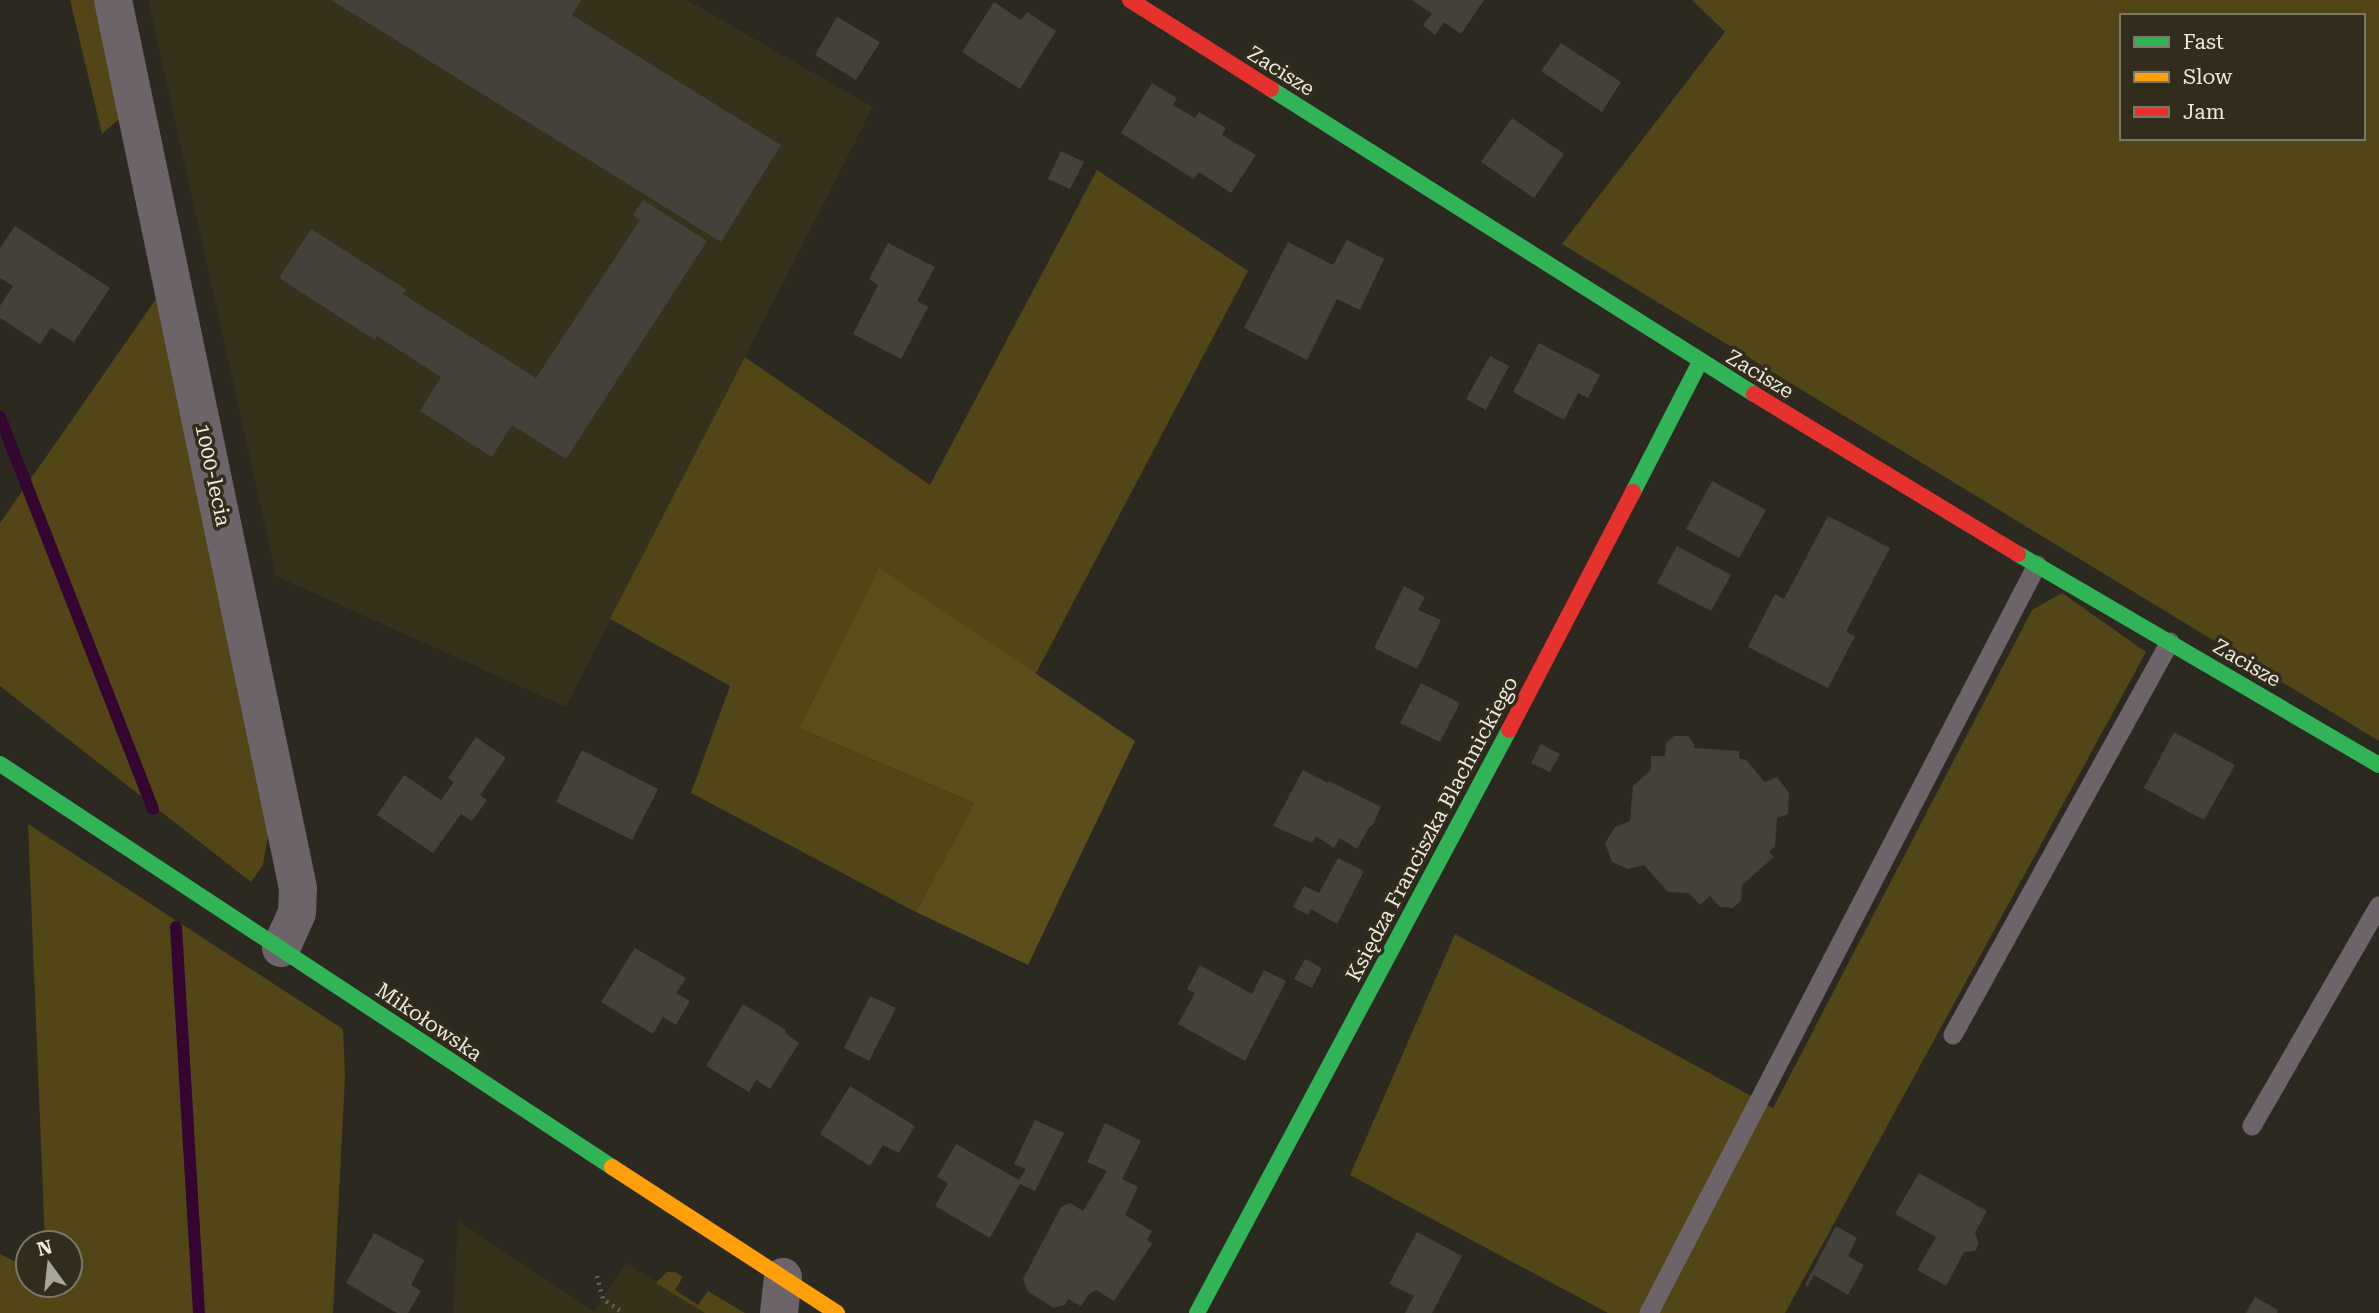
<svg xmlns="http://www.w3.org/2000/svg" width="2379" height="1313" font-family="'Roboto Serif',serif">
<style>
.built{fill:#36311a}
.green{fill:#534616;fill-rule:evenodd}
.forest{fill:#5c4e1b}
.lines{fill:none;stroke-linecap:round;stroke-linejoin:round}
.stream{stroke:#320630;stroke-width:12}
.building{fill:#434139}
.path{stroke:#686261;stroke-width:4.5;stroke-dasharray:2 5;stroke-linecap:butt}
.lane{stroke:#6c6469;stroke-width:19}
.street{stroke:#6c6469;stroke-width:38}
.fast{stroke:#30b455;stroke-width:16}
.slow{stroke:#ff9f0a;stroke-width:16}
.jam{stroke:#e5322d;stroke-width:16}
.labels{text-anchor:middle;stroke-width:7;stroke-linejoin:round;paint-order:stroke}
.street-label{font-size:21px;fill:#ece9de;stroke:#312c1b}
</style>
<rect width="100%" height="100%" fill="#2c2920"/>
<g class="built">
<polygon points="148,0 687,0 873,107 566,707 276,576"/>
<polygon points="458,1221 594,1311 626,1263 705,1313 453,1313"/>
</g>
<g class="green">
<polygon points="70,0 95,0 119,119 102,134"/>
<path d="M1692 0H2379V741L1562 244 1725 32ZM2122 16H2363V138H2122Z"/>
<polygon points="1097,170 1248,271 1035,675 879,567 799,728 974,803 916,912 691,793 730,686 610,619 745,357 930,485"/>
<polygon points="163,289 269,829 263,865 251,882 0,686 0,523"/>
<polygon points="2062,593 2146,652 1785,1313 1608,1313 1350,1175 1455,934 1773,1108 2032,610"/>
<polygon points="28,824 343,1029 345,1076 333,1313 0,1313 0,1254 28,1268 28,1285 70,1285 70,1243 45,1243"/>
<polygon points="667,1272 675,1272 683,1277 675,1290 698,1305 708,1291 745,1313 705,1313 656,1283"/>
</g>
<polygon class="forest" points="879,567 1135,741 1028,965 916,912 974,803 799,728"/>
<g class="lines">
<g class="stream">
<polyline points="0,417 153,809"/>
<polyline points="176,927 199,1313"/>
</g>
</g>
<g class="building">
<polygon points="331,0 581,0 572,15 781,145 721,242"/>
<polygon points="1412,0 1484,0 1461,34 1444,22 1435,35 1423,25 1432,14"/>
<polygon points="994,2 1021,20 1027,12 1056,31 1020,89 962,52"/>
<polygon points="837,17 880,42 856,80 815,55"/>
<polygon points="1561,43 1621,82 1602,112 1541,71"/>
<polygon points="1152,83 1177,98 1173,105 1195,118 1199,112 1226,128 1222,135 1256,155 1231,193 1199,172 1194,179 1121,133"/>
<polygon points="1512,118 1564,154 1534,198 1481,162"/>
<polygon points="1061,151 1084,162 1070,189 1048,179"/>
<polygon points="643,200 707,241 566,459 512,425 492,457 420,411 441,377 377,336 375,340 279,278 311,229 407,290 403,294 536,378 640,220 633,215"/>
<polygon points="15,226 110,288 74,342 51,328 40,344 0,318 0,306 13,286 0,278 0,248"/>
<polygon points="1347,240 1384,259 1360,310 1337,299 1307,360 1244,328 1288,242 1333,265"/>
<polygon points="888,243 935,267 917,301 928,307 901,359 853,334 878,285 869,279"/>
<polygon points="1539,343 1600,375 1588,398 1578,393 1564,420 1513,392"/>
<polygon points="1490,356 1509,366 1486,410 1466,399"/>
<polygon points="1712,481 1766,510 1739,558 1686,529"/>
<polygon points="1828,516 1890,548 1846,632 1855,636 1828,688 1748,647 1775,594 1784,599"/>
<polygon points="1677,546 1731,575 1711,611 1657,583"/>
<polygon points="1404,586 1425,597 1418,610 1441,620 1417,669 1374,648"/>
<polygon points="1421,683 1460,703 1440,742 1400,723"/>
<polygon points="2174,732 2235,765 2204,820 2144,788"/>
<polygon points="1674,736 1688,736 1694,744 1694,748 1739,751 1739,758 1746,760 1765,782 1777,777 1789,793 1788,814 1777,818 1775,847 1769,852 1774,857 1742,885 1741,900 1733,908 1720,907 1710,896 1700,905 1689,893 1668,892 1644,865 1628,869 1612,862 1605,843 1615,827 1630,821 1633,786 1651,770 1651,756 1665,756 1666,743"/>
<polygon points="476,737 506,758 480,795 487,800 472,821 461,814 433,853 377,815 404,775 441,800 454,782 448,778"/>
<polygon points="1541,744 1560,754 1550,772 1531,763"/>
<polygon points="582,750 658,789 632,840 556,802"/>
<polygon points="1303,770 1328,783 1329,781 1381,807 1372,826 1370,826 1357,849 1340,838 1334,848 1316,836 1312,843 1273,826"/>
<polygon points="1338,858 1364,871 1337,924 1311,909 1308,915 1293,907 1304,886 1319,893"/>
<polygon points="635,948 686,978 676,993 690,1001 676,1025 663,1017 653,1034 601,1002"/>
<polygon points="1305,959 1322,968 1312,988 1294,979"/>
<polygon points="1200,965 1252,994 1264,970 1286,981 1245,1061 1178,1024 1195,993 1187,989"/>
<polygon points="870,996 896,1008 869,1061 844,1048"/>
<polygon points="743,1004 786,1030 785,1033 799,1043 770,1089 756,1080 749,1092 706,1066"/>
<polygon points="850,1086 915,1126 899,1153 883,1145 870,1166 820,1134"/>
<polygon points="1035,1120 1064,1133 1035,1191 1020,1184 990,1238 935,1206 948,1183 937,1177 956,1144 1019,1180 1026,1169 1014,1164"/>
<polygon points="1105,1123 1141,1141 1122,1179 1138,1187 1125,1215 1152,1231 1147,1240 1152,1244 1114,1301 1096,1290 1088,1295 1081,1306 1068,1299 1065,1305 1054,1308 1028,1292 1023,1279 1061,1207 1070,1203 1083,1211 1107,1171 1087,1162"/>
<polygon points="1919,1173 1987,1211 1975,1233 1979,1243 1975,1251 1964,1252 1946,1286 1917,1270 1936,1237 1895,1214"/>
<polygon points="1836,1226 1857,1238 1848,1256 1864,1265 1848,1295 1814,1275 1807,1287 1805,1285"/>
<polygon points="1417,1232 1462,1256 1432,1313 1405,1313 1414,1296 1389,1284"/>
<polygon points="374,1233 424,1260 411,1285 421,1291 408,1313 397,1313 346,1283"/>
<polygon points="2255,1297 2278,1310 2277,1313 2246,1313"/>
</g>
<g class="lines">
<polyline class="path" points="597,1276 603,1299 623,1313"/>
<g class="lane">
<polyline points="1953,1035 2170,642"/>
<polyline points="2252,1126 2379,906"/>
<polyline points="1649,1313 2037,565"/>
</g>
<g class="street">
<polyline points="113,0 298,888 297,913 281,948"/>
<polyline points="779,1313 783,1277"/>
</g>
<g class="fast">
<polyline points="1271,89 1754,394"/>
<polyline points="1633,492 1700,362"/>
<polyline points="2018,554 2379,765"/>
<polyline points="0,764 612,1167"/>
<polyline points="1197,1313 1509,730"/>
</g>
<polyline class="slow" points="612,1167 837,1313"/>
<g class="jam">
<polyline points="1130,0 1271,89"/>
<polyline points="1754,394 2018,554"/>
<polyline points="1509,730 1633,492"/>
</g>
</g>
<g class="labels">
<g class="street-label">
<text transform="translate(1281 71) rotate(32)" y="7">Zacisze</text>
<text transform="translate(1760 374) rotate(31)" y="7">Zacisze</text>
<text transform="translate(213 475) rotate(78)" y="7">1000-lecia</text>
<text transform="translate(2247 663) rotate(30)" y="7">Zacisze</text>
<text transform="translate(1432 829) rotate(-62)" y="7">Księdza Franciszka Blachnickiego</text>
<text transform="translate(429 1022) rotate(34)" y="7">Mikołowska</text>
</g>
</g>
<rect x="2120" y="14" width="245" height="126" fill="#312c1b" stroke="#7c7869" stroke-width="2"/>
<rect x="2134" y="37" width="35" height="10" fill="#30b455" stroke="#7c7869" stroke-width="2"/>
<text x="2183" y="49" font-size="21" fill="#ece9de">Fast</text>
<rect x="2134" y="72" width="35" height="10" fill="#ff9f0a" stroke="#7c7869" stroke-width="2"/>
<text x="2183" y="84" font-size="21" fill="#ece9de">Slow</text>
<rect x="2134" y="107" width="35" height="10" fill="#e5322d" stroke="#7c7869" stroke-width="2"/>
<text x="2183" y="119" font-size="21" fill="#ece9de">Jam</text>
<g transform="translate(49 1264) rotate(345)"><circle r="33" fill="#312c1b" stroke="#7c7869" stroke-width="2"/>
<path d="M0-5L12 26L0 18L-12 26Z" fill="#a9a69c"/>
<text y="-10" font-size="19" font-weight="bold" text-anchor="middle" fill="#ece9de">N</text>
</g>
</svg>
